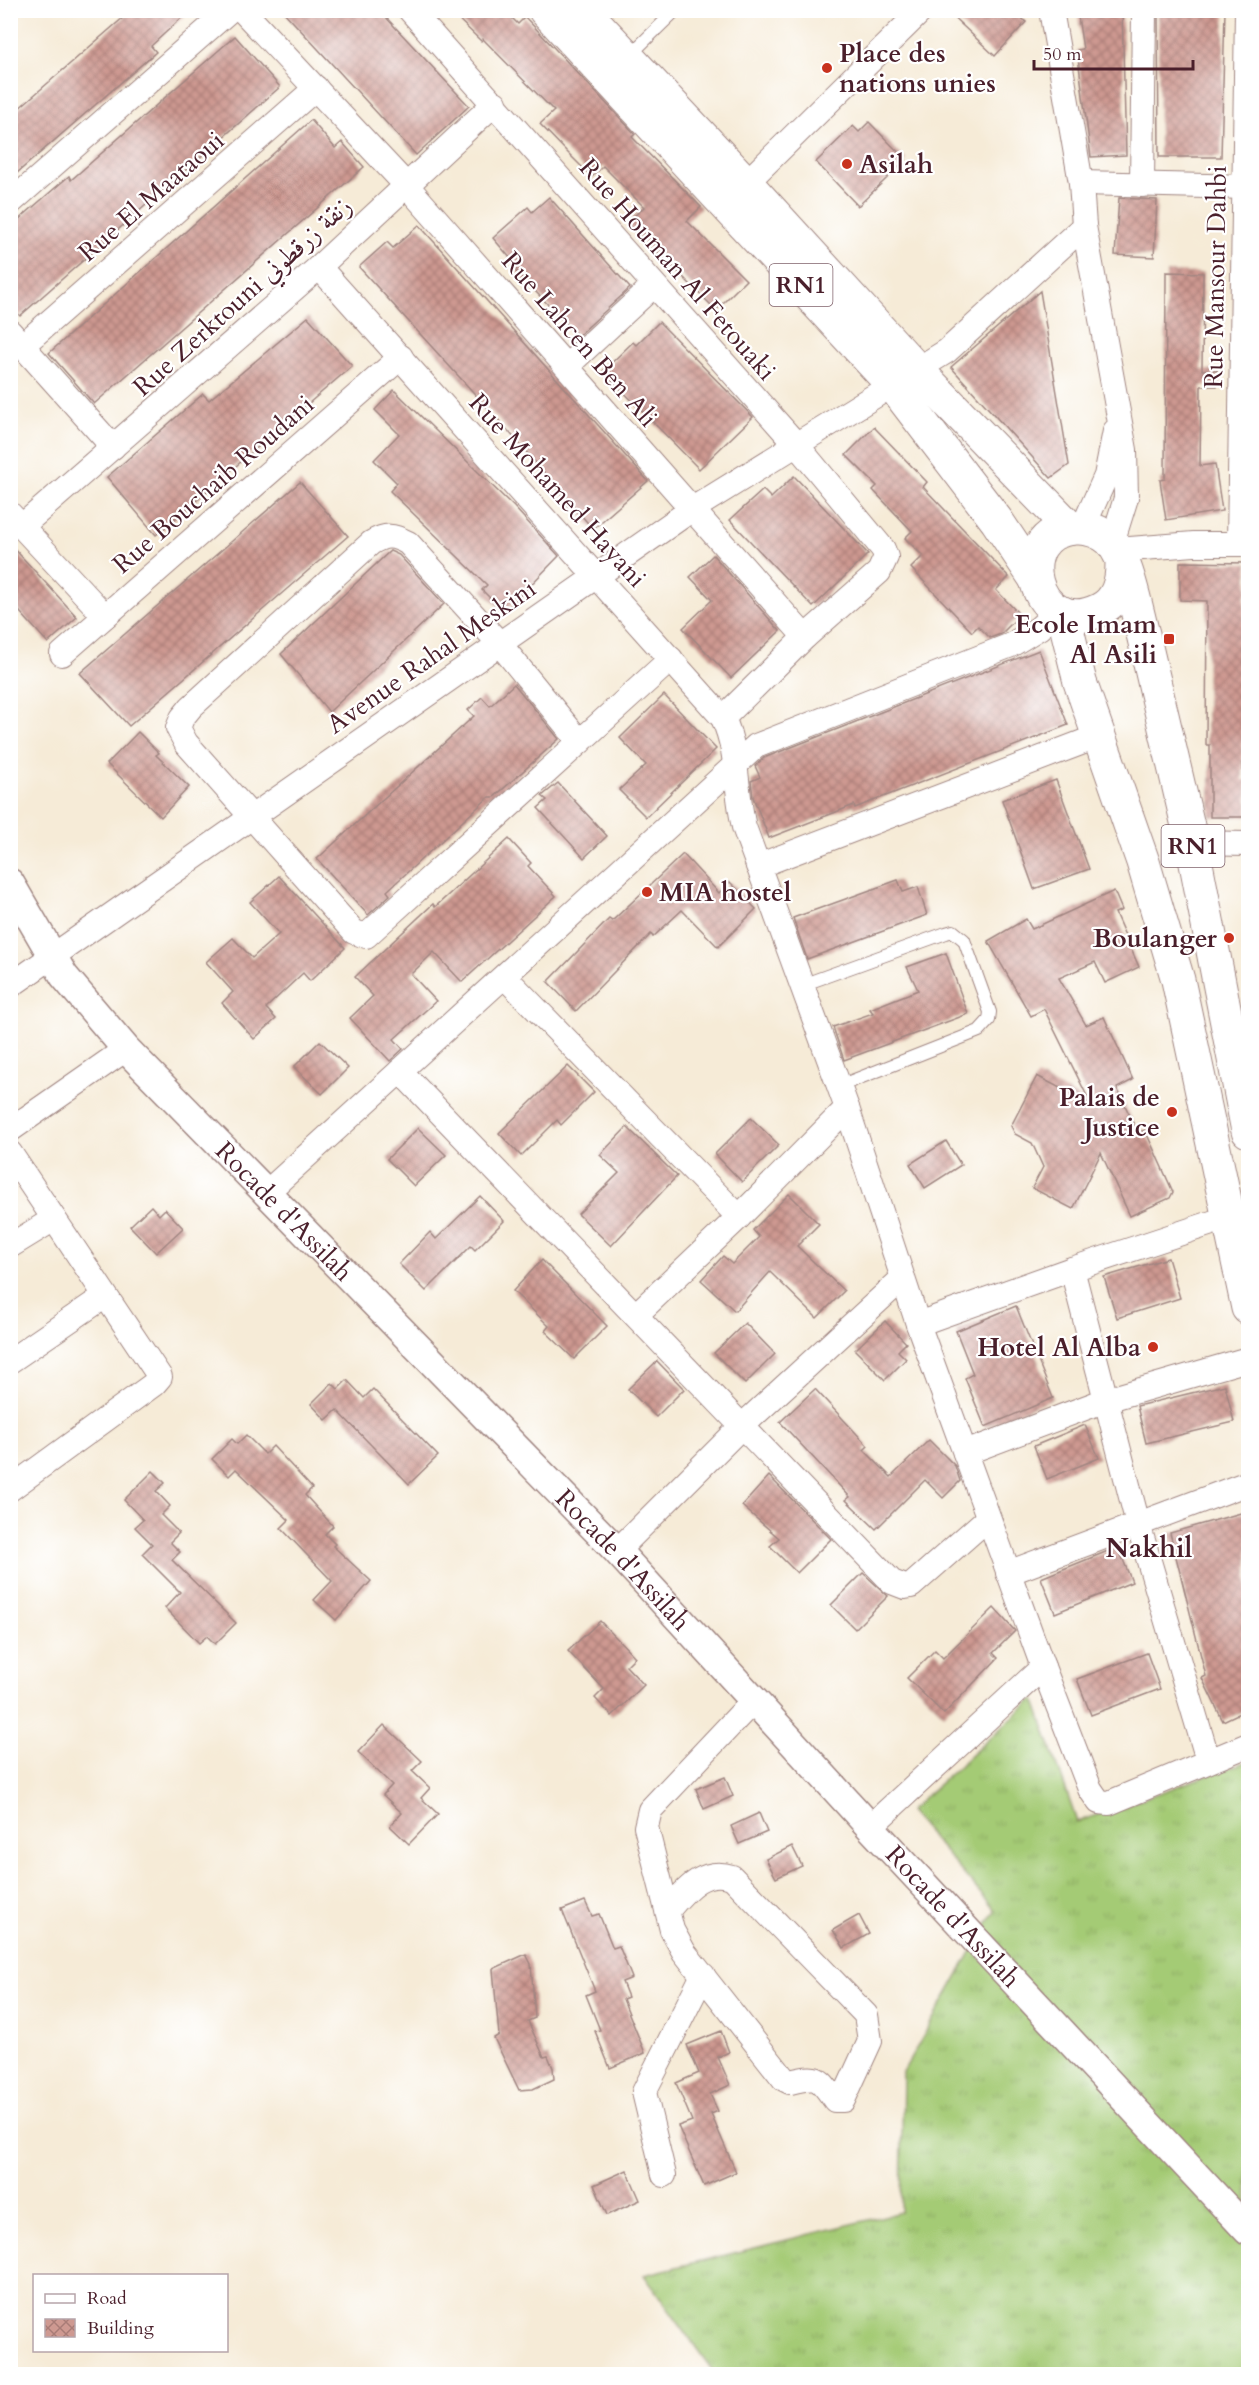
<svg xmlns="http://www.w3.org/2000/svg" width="1259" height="2385" font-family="Cardo,Amiri,serif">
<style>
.grass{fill:url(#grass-tufts);stroke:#777550;stroke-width:1.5}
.building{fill:url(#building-cross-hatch)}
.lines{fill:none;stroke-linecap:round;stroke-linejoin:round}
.service-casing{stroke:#a08581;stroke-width:14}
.minor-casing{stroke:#a08581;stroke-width:26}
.tertiary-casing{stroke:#a08581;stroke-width:31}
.primary-casing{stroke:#a08581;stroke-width:35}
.service{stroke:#fff;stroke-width:12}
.minor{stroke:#fff;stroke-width:24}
.tertiary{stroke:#fff;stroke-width:28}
.primary{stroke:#fff;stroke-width:33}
.poi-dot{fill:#c8321e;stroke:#fff;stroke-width:2}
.labels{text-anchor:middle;stroke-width:4.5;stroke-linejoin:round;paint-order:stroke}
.shield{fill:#fff;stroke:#80626b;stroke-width:1.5}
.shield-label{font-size:24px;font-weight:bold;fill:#4a1f2b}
.poi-label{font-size:26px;font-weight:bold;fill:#4a1f2b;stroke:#fff;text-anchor:end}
.street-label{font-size:26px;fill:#4a1f2b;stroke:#fff}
.neighbourhood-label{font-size:27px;font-weight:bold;fill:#4a1f2b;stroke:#fff}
</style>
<defs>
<pattern id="grass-tufts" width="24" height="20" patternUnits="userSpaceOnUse" patternTransform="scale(1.5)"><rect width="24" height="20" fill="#a4cb75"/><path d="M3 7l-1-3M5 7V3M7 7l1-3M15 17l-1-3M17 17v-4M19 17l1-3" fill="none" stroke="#8fae65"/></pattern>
<pattern id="building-cross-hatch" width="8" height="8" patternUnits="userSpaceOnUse" patternTransform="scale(1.5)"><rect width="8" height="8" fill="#ce9991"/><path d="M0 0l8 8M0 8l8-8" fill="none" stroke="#a97c77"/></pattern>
</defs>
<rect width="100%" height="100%" fill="#fff"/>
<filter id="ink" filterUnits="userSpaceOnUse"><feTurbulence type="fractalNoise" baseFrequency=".0167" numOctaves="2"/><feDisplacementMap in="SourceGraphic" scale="12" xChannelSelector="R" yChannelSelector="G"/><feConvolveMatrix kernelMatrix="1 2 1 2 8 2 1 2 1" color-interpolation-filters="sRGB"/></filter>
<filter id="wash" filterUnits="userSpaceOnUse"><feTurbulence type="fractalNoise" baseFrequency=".008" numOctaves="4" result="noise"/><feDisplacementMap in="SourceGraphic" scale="24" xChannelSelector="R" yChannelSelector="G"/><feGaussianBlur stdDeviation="1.35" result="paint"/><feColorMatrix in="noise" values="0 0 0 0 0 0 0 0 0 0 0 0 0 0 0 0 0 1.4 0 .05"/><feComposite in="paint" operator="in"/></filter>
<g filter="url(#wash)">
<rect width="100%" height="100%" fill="#f6ebd7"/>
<polygon class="grass" points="1034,1698 1077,1822 1248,1761 1248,2374 715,2374 644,2275 901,2212 903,2072 995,1910 909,1811"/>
<g id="blocks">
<g class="building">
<polygon points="132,10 190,10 151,46 156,52 10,179 10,116"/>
<polygon points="282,10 379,10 469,106 416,155"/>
<polygon points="449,10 504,10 518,24 525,17 635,134 632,137 701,207 687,221 746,280 716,310 657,251 654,254 627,223 644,207 603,166 592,177 568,153 540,124 554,111 483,39 481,41"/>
<polygon points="946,10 1013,10 1026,22 995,56"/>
<polygon points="1077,10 1122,10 1126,155 1091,157 1077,50 1083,49"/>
<polygon points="1158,10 1225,10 1221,157 1159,157"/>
<polygon points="235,36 280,87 20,316 10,305 10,227 69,176 71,180"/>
<polygon points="311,120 335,148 342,142 364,167 94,404 49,353"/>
<polygon points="869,122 906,160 858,206 816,162 853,126 859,132"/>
<polygon points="549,197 630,288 578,336 515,270 518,267 493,238 528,207 532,212"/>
<polygon points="1119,198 1157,200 1154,257 1115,255"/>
<polygon points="419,225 648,481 593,529 504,426 359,267 387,242 393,248"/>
<polygon points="1166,272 1203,273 1202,370 1217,370 1217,386 1201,386 1200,466 1215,464 1222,511 1166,520 1160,480 1165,479"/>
<polygon points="1040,291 1069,465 1051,478 951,367"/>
<polygon points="308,317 352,366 156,535 107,477 203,394 209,400"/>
<polygon points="659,322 753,417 699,469 603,371 633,342 636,345"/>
<polygon points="394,390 514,507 559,556 504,612 482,590 487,585 390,491 397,483 374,460 399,434 375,410"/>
<polygon points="874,427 927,482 923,487 1009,577 996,590 1020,615 1001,634 990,638 978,626 972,632 911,568 923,556 905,538 912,531 873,490 877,486 846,455"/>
<polygon points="794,476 868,554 813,607 730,520 763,490 771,498"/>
<polygon points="300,482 348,536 129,726 80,673"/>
<polygon points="10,544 77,617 48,643 10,601"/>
<polygon points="390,551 399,555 444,604 329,712 281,654"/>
<polygon points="713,555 780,631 731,678 683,628 712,600 690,577"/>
<polygon points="1180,562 1248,563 1248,594 1245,594 1243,780 1248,780 1248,817 1210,817 1210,745 1206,745 1207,601 1180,600"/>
<polygon points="1039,650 1068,725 855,808 854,805 769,838 753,797 751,781 760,777 755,766 764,758"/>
<polygon points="514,684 559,739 494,797 489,797 387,891 390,895 368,915 317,859 474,716 468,710 482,697 490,706"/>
<polygon points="664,695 716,749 646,817 619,790 646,765 620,738"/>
<polygon points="138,732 159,753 156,755 189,787 161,817 107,764"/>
<polygon points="1056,780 1089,869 1034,889 1002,800"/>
<polygon points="558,783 607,836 584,858 538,808 547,800 542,796"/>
<polygon points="509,839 531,863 528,866 556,896 462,982 434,952 411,974 436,1001 394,1039 403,1049 390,1061 350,1018 373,996 355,977 433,904 435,907"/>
<polygon points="683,854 719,893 730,882 756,909 718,947 682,910 653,937 651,934 576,1011 548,982 609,919 612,921"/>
<polygon points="279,876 345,948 310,981 303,973 266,1008 276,1019 254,1039 222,1003 233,992 206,962 233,938 252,958 279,934 250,902"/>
<polygon points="898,880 903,892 918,887 927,915 807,959 793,918"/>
<polygon points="1114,891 1122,910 1115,913 1139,967 1105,983 1095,962 1059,978 1086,1025 1104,1017 1133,1080 1117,1088 1138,1133 1145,1130 1173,1192 1170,1198 1130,1216 1101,1153 1073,1209 1032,1188 1043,1167 1032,1143 1015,1134 1011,1126 1037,1076 1091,1104 1044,1009 1031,1016 988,941 1026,919 1032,929"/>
<polygon points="946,953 968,1014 844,1060 833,1027 873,1013 870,1009 918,990 907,967"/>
<polygon points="320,1041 348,1068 322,1094 294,1067"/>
<polygon points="568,1066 594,1092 561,1125 557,1120 521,1156 499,1133"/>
<polygon points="751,1118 779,1145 742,1182 715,1154"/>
<polygon points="627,1127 677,1176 611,1246 578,1214 619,1173 600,1155"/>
<polygon points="418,1128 446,1155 414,1186 387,1159"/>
<polygon points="946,1141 961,1165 925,1188 910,1164"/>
<polygon points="789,1194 819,1224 797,1246 844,1291 817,1318 770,1272 735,1311 701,1280 723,1256 732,1264 759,1237 753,1230"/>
<polygon points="480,1196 504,1221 475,1250 471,1246 426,1291 399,1264 430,1232 436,1239"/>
<polygon points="151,1206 159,1215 165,1209 183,1228 156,1253 130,1226"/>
<polygon points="1168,1258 1180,1298 1117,1318 1104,1277"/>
<polygon points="542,1260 607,1326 574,1359 545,1331 549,1326 513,1291"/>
<polygon points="1016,1306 1053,1398 985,1427 965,1378 973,1374 956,1331"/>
<polygon points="885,1321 906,1343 898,1351 906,1359 885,1380 855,1350"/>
<polygon points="745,1323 775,1354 745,1384 714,1353"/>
<polygon points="657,1361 684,1389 656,1417 628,1389"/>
<polygon points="347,1380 364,1398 373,1389 438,1456 409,1484 337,1410 326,1420 311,1404 332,1383 338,1389"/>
<polygon points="1225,1385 1234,1422 1146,1443 1137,1406"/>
<polygon points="815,1389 868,1446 864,1450 891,1477 929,1440 955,1466 960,1481 943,1498 925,1480 876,1529 846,1500 850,1497 780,1422"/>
<polygon points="1085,1425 1099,1458 1047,1479 1034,1446"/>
<polygon points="246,1435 265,1454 273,1446 312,1488 305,1495 333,1526 325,1534 335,1544 333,1546 371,1581 336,1620 314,1600 332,1581 281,1528 289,1520 236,1469 229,1476 212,1459 232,1439 237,1444"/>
<polygon points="153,1471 165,1483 156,1491 170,1506 161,1515 179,1533 170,1542 180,1552 172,1560 236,1623 215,1644 207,1636 199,1643 165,1608 180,1592 142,1554 152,1544 135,1527 143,1520 124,1500"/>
<polygon points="769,1476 831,1539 797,1573 770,1546 779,1538 742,1506"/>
<polygon points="1248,1511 1248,1709 1223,1721 1202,1678 1206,1676 1170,1533"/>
<polygon points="1118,1547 1132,1582 1055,1613 1041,1578"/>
<polygon points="863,1573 888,1596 855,1629 831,1605"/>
<polygon points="994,1608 1015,1631 993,1653 998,1658 944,1714 907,1678 935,1650 943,1658"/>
<polygon points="600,1621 635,1657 626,1666 644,1685 612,1716 595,1698 604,1689 568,1651"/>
<polygon points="1147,1653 1160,1689 1091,1715 1077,1679"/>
<polygon points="384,1725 422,1761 412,1771 430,1788 421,1798 438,1814 409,1844 390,1826 402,1813 383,1795 392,1785 358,1752"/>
<polygon points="725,1777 733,1796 704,1809 696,1789"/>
<polygon points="759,1813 767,1832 739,1844 731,1826"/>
<polygon points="792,1846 802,1866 776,1878 766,1859"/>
<polygon points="585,1901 592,1916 599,1914 613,1948 619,1946 632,1978 622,1982 628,1997 623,1999 645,2053 610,2068 595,2031 600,2030 586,1995 595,1991 562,1910"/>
<polygon points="859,1915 869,1934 844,1948 833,1930"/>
<polygon points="526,1954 531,1964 535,2018 528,2021 544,2057 548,2056 553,2068 554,2079 533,2089 519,2090 494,2038 499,2035 493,1969"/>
<polygon points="721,2031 729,2052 718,2057 730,2085 710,2094 718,2111 711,2114 736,2172 704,2186 678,2126 692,2121 676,2083 699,2073 687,2045"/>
<polygon points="627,2170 640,2200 607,2215 594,2185"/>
</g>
</g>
</g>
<g filter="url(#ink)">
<use href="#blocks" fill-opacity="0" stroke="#a08581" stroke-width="1.5"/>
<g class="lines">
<defs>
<g id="service">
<polyline points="629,56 676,10"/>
<polyline points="802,985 946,933 953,931 964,940 990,1012 989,1020 979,1031 839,1086"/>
</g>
<g id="minor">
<polyline points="242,10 407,186 805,637 879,572 886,557 883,549 795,443 410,10"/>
<polyline points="1051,10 1081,183 1084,226 1125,450 1126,498 1112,543"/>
<polyline points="746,183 922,10"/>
<polyline points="1081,183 1248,187"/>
<polyline points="1142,185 1144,10"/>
<polyline points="10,203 230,10"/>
<path d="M319 267 723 718C739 753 735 790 744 827L847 1108 739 1217 505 977"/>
<polyline points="10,332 113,447"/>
<polyline points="23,345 316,88"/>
<polyline points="567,366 653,286"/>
<polyline points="10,514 105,616"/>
<polyline points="22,526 319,267 495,103"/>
<polyline points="1083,527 1106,476 1115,431"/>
<polyline points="1239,544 1247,10"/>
<polyline points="1117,550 1194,544 1248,544"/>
<polyline points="62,654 401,357"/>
<polyline points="723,718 805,637"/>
<path d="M580 742 499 643 408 543C393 535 386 534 371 543L191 707 182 718 178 728 186 743 354 932 366 936 671 659"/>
<polyline points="1192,843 1248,844"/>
<polyline points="758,866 1099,736"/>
<polyline points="10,986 691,510 947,351 1084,226"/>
<polyline points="400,1071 756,746 1011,645 1039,628 1058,611"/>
<polyline points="847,1108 918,1324 1072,1269 1106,1400 1248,1359"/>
<polyline points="10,1130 126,1049"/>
<polyline points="10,1153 160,1377 154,1384 10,1489"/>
<polyline points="266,1193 400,1071 892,1582 905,1587 911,1586 988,1518"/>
<polyline points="10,1246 54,1219"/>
<polyline points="1072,1269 1248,1211"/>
<polyline points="637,1314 739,1217"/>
<polyline points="10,1361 105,1296"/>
<polyline points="965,1453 1106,1400 1138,1524 1208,1760"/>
<polyline points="617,1551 743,1425 903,1278"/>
<polyline points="1008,1573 1248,1483"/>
<polyline points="1043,1667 1090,1789 1099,1802 1109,1803 1248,1745"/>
<polyline points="870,1827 1043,1667 918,1324"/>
<path d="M667 1911C685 1891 702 1867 732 1877L866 2015 870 2041 843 2100H835C818 2077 819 2075 790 2082L784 2079 684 1952 672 1930 646 1827 650 1810 754 1700"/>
<polyline points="664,2175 644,2092 703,1975"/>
</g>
<g id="tertiary">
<path id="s1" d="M10 883 64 976 126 1049 617 1551 870 1827 1248 2231"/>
</g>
<g id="primary">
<polyline points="545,10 893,385 997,521 1035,578"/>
<polyline points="583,10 746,183 917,370 1070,528"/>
<path d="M1122 564C1122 583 1117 602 1099 610 1034 642 1006 532 1075 528 1088 527 1099 531 1109 539 1127 556 1136 609 1143 634L1192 843 1248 1131"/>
<polyline points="1063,613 1080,682 1143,862 1178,980 1248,1308"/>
</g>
</defs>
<use href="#service" class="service-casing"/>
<use href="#minor" class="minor-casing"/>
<use href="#tertiary" class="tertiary-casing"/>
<use href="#primary" class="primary-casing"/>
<use href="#service" class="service"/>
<use href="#minor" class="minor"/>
<use href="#tertiary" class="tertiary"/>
<use href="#primary" class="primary"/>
</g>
</g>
<g class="poi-dot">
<circle cx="827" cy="68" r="6"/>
<circle cx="847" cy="164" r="6"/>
<rect x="1163" y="633" width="12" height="12" rx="3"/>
<circle cx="647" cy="892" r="6"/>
<circle cx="1229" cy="938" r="6"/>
<circle cx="1172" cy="1112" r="6"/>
<circle cx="1153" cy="1347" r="6"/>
</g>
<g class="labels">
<g class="shield">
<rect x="769.5" y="264" width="63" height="42" rx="4.5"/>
<rect x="1161.5" y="825" width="63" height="42" rx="4.5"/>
</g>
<g class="shield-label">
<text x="801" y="293">RN1</text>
<text x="1193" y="854">RN1</text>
</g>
<g class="poi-label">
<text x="839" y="62" text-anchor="start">Place des<tspan x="839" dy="30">nations unies</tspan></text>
<text x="859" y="173" text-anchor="start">Asilah</text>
<text x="1157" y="633">Ecole Imam<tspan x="1157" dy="30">Al Asili</tspan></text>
<text x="659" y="901" text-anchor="start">MIA hostel</text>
<text x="1217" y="947">Boulanger</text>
<text x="1160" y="1106">Palais de<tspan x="1160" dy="30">Justice</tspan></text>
<text x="1141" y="1356">Hotel Al Alba</text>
</g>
<g class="street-label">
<text transform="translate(151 196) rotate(-41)" y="9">Rue El Maataoui</text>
<text transform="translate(678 269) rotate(49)" y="9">Rue Houman Al Fetouaki</text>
<text transform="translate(1215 277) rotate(-89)" y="9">Rue Mansour Dahbi</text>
<text transform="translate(242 296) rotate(-42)" y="9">Rue Zerktouni زنقة زرقطوني</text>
<text transform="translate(580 339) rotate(49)" y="9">Rue Lahcen Ben Ali</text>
<text transform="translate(213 484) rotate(-41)" y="9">Rue Bouchaib Roudani</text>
<text transform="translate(558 490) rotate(48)" y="9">Rue Mohamed Hayani</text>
<text transform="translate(431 656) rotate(-35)" y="9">Avenue Rahal Meskini</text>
<text dy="9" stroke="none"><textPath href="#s1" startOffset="430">Rocade d'Assilah</textPath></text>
<text dy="9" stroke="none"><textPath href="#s1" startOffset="916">Rocade d'Assilah</textPath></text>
<text dy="9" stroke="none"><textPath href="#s1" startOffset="1402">Rocade d'Assilah</textPath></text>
</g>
<g class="neighbourhood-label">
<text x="1149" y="1557">Nakhil</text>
</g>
</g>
<rect width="1259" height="2385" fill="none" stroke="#fff" stroke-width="36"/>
<rect x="33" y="2274" width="195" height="78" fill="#ffffff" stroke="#b7a5aa" stroke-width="1.5"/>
<rect x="45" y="2294" width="30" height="9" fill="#ffffff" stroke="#b7a5aa" stroke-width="1.5"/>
<text x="87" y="2304" font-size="18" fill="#4a1f2b">Road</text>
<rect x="45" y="2319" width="30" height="18" fill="url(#building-cross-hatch)" stroke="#b7a5aa" stroke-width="1.5"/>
<text x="87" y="2334" font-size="18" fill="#4a1f2b">Building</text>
<path d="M1034 60v9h159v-9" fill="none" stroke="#4a1f2b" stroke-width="3"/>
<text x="1043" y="60" font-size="18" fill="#4a1f2b" stroke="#ffffff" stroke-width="4.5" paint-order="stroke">50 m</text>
</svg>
